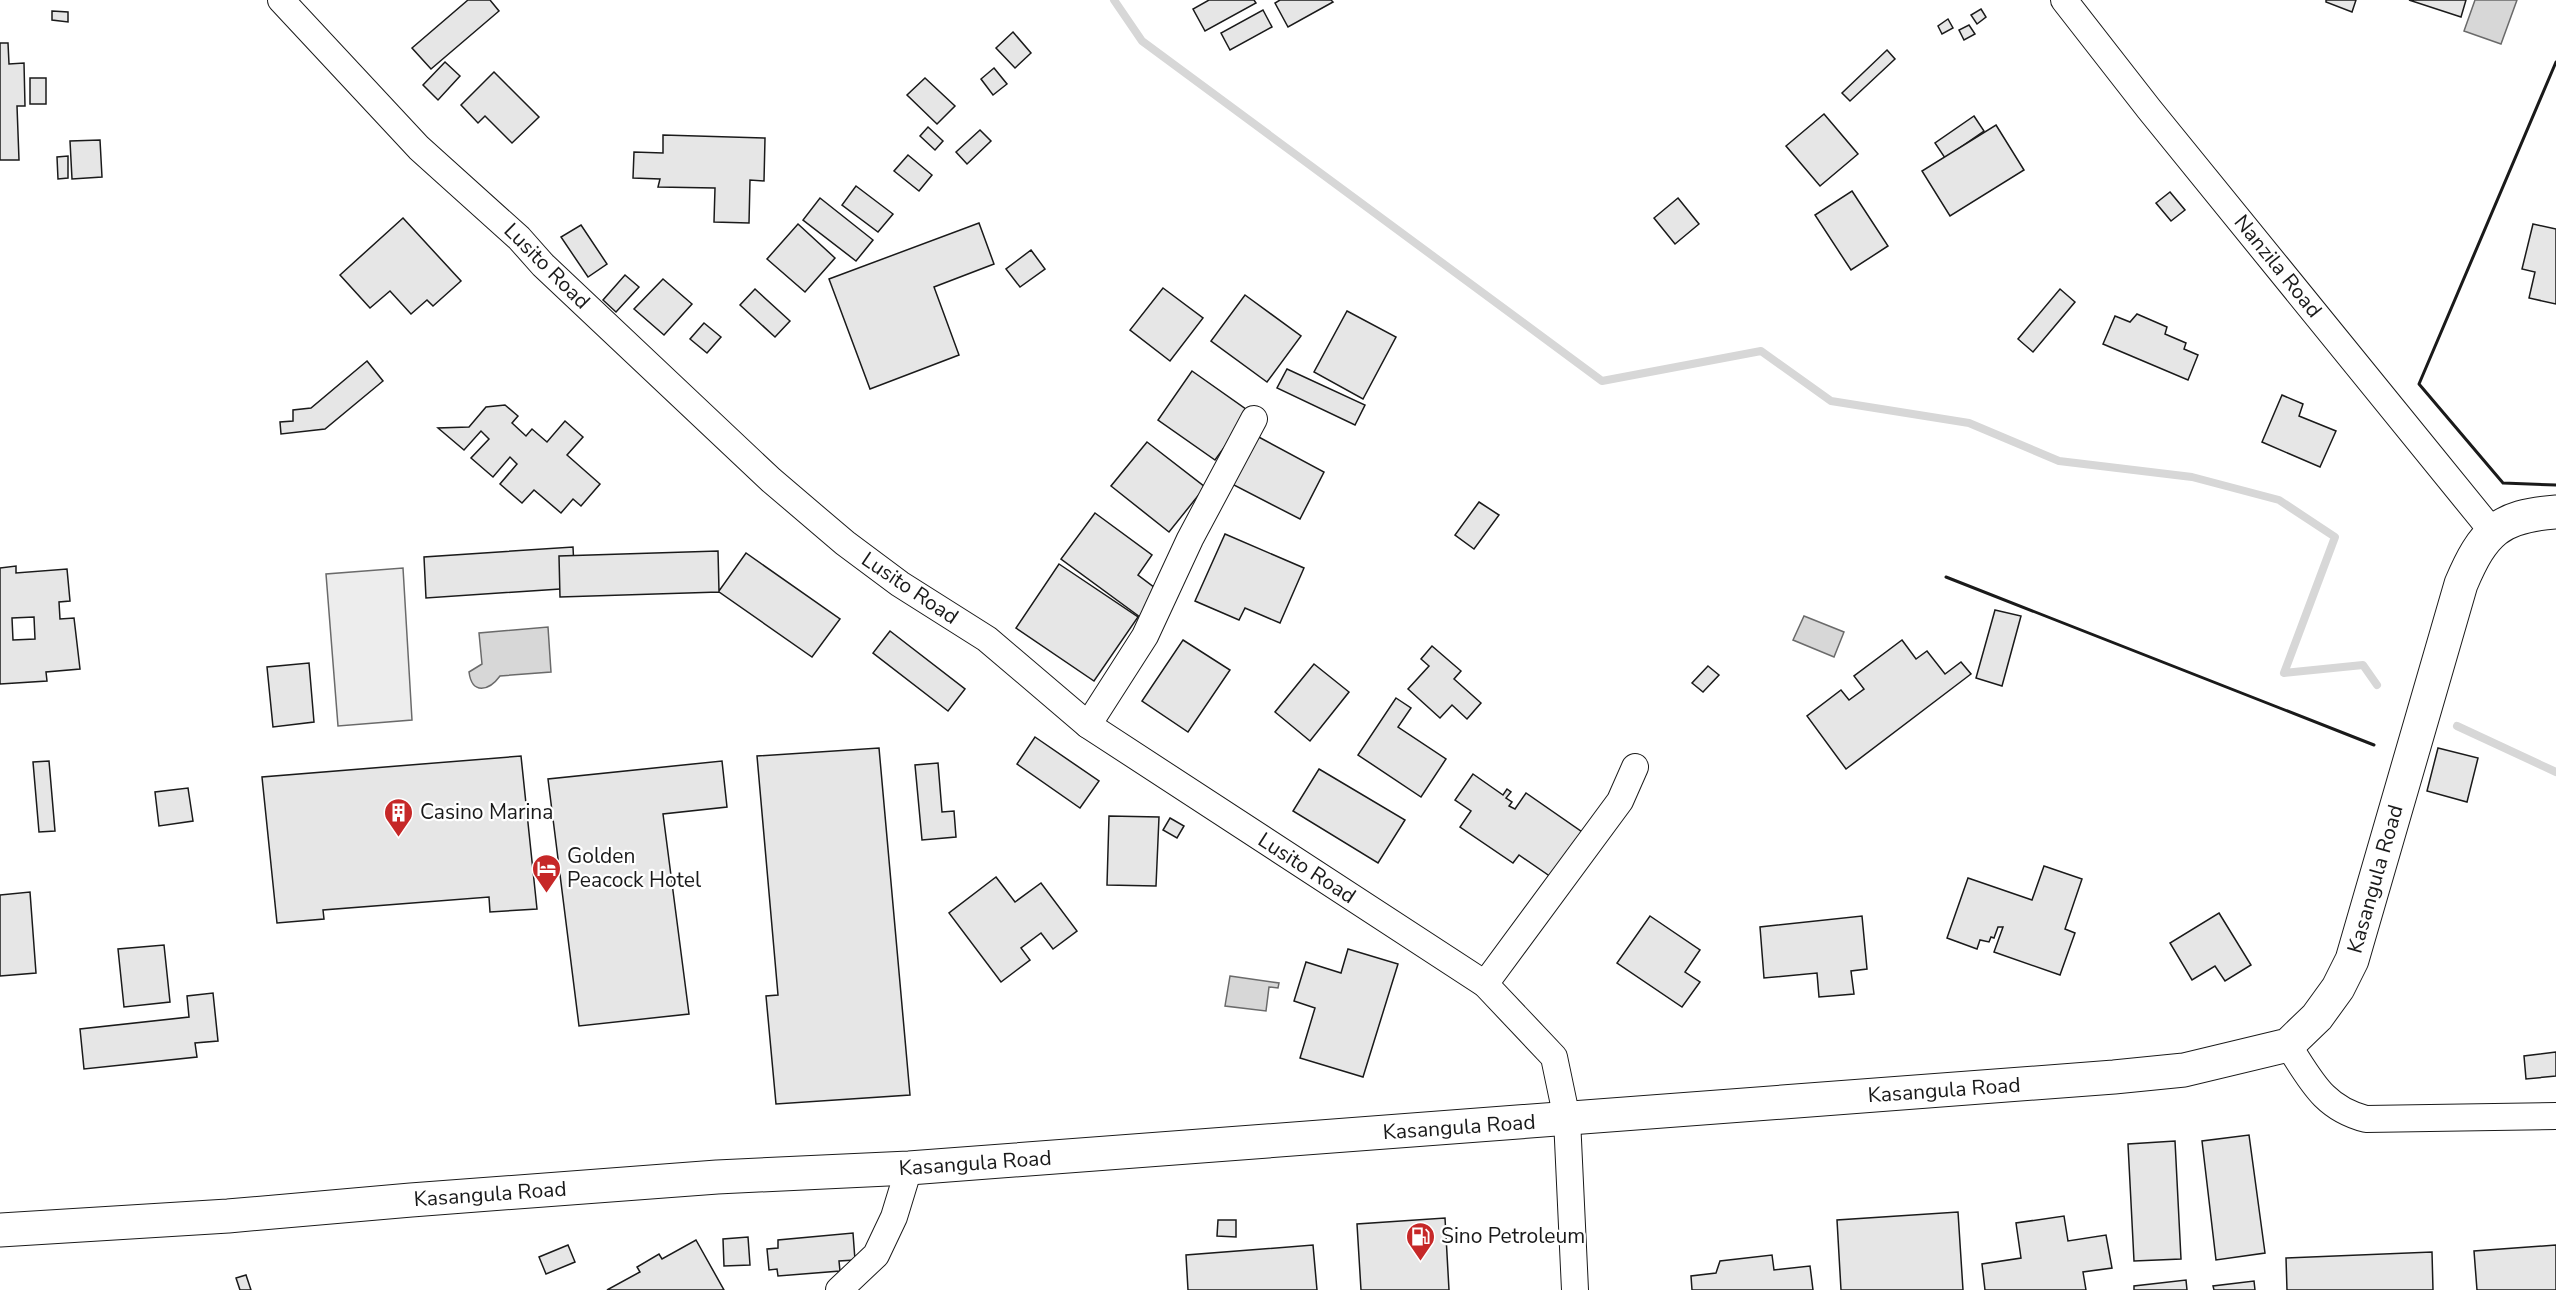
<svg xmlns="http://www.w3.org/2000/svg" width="2556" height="1290" font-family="'Nunito Sans',sans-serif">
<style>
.green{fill:#ededed;stroke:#6a6a6a;stroke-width:1.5}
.water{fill:#d7d7d7;stroke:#6a6a6a;stroke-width:1.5}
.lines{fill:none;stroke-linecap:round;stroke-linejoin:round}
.stream{stroke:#d7d7d7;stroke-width:8}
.building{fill:#e6e6e6;stroke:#1a1a1a;stroke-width:1.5;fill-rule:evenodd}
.minor-casing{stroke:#1a1a1a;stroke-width:28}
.secondary-casing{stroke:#1a1a1a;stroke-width:35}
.minor{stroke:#fff;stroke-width:26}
.secondary{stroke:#fff;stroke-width:33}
.wall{stroke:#1a1a1a;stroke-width:3}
.labels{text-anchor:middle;stroke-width:4.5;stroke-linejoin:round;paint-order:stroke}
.street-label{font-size:21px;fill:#1a1a1a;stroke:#fff}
.poi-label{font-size:21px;fill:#1a1a1a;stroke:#fff;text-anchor:start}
</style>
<rect width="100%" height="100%" fill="#fff"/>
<polygon class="green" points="403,568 412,720 338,726 326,574"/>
<g class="water">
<polygon points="2475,0 2517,0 2501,44 2464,31"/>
<polygon points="1804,616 1844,632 1834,657 1793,640"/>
<path d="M548 627 551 672 500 676C489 691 472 695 469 672L482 664 479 633Z"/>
<polygon points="1230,976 1279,983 1278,988 1269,987 1266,1011 1225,1006"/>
</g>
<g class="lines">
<g class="stream">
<polyline points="1114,0 1142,41 1602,381 1761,351 1831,401 1969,423 2059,461 2192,477 2279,500 2335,537 2284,673 2363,665 2377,685"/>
<polyline points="2457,726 2556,772"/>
</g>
</g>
<g class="building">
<polygon points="468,0 490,0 499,11 431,69 412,48"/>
<polygon points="1209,0 1254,0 1256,3 1205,31 1193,9"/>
<polygon points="1280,0 1331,0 1333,2 1288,27 1275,3"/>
<polygon points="2326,0 2356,0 2352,12 2326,2"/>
<polygon points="2409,0 2466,0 2461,17"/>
<polygon points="1981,9 1986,17 1977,24 1971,15"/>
<polygon points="1263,10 1272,27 1230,50 1221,33"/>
<polygon points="52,11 68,12 68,22 52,20"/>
<polygon points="1948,19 1953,28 1942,34 1938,26"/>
<polygon points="1969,25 1975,34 1964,40 1959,30"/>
<polygon points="1013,32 1031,53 1015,68 996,48"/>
<polygon points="0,43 8,43 9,64 24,63 25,106 17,106 19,160 0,160"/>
<polygon points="1887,50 1895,59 1850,101 1842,93"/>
<polygon points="445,62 460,76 438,100 423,85"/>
<polygon points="994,68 1007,84 993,95 981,79"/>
<polygon points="494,72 539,117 512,143 485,116 478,123 461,105"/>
<rect x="30" y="78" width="16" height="26"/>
<polygon points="925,78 955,106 937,124 907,95"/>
<polygon points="1824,114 1858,154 1820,186 1786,146"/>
<polygon points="1974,116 1984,131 1945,158 1935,143"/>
<polygon points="1996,125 2024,170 1950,216 1922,171"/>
<polygon points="928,127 943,141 935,150 920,136"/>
<polygon points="980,130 991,141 967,164 956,152"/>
<polygon points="663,135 765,138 764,181 750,180 749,223 714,222 715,188 658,187 660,179 633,178 634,152 663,153"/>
<polygon points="100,140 102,177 72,179 70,141"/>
<polygon points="908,155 932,175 919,191 894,171"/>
<polygon points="68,156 68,178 58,179 57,157"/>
<polygon points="856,186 893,214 878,232 842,205"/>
<polygon points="1852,191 1888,246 1851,270 1815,215"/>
<polygon points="2170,192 2185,210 2171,221 2156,203"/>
<polygon points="820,198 873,240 856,261 803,220"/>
<polygon points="1678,198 1699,224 1675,244 1654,218"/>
<polygon points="403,218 461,281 433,306 427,300 411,314 390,291 370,308 340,275"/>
<polygon points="979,223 994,264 934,287 959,355 870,389 829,279"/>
<polygon points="798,224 835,258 805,292 767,259"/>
<polygon points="2533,224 2556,229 2556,304 2529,298 2535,272 2522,269"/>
<polygon points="581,225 607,264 588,277 561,237"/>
<polygon points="1031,250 1045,269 1020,287 1006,269"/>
<polygon points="625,275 639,287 616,312 603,300"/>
<polygon points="663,279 692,304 664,335 634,309"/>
<polygon points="1163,288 1203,318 1170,361 1130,330"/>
<polygon points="755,289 790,321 775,337 740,305"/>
<polygon points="2060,289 2075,302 2033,352 2018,339"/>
<polygon points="1245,295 1301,336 1267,382 1211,341"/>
<polygon points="1347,311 1396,337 1363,399 1314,372"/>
<polygon points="2137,314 2167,327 2165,334 2186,343 2184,349 2198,355 2188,380 2103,344 2115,316 2130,322"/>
<polygon points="704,323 721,337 707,353 690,339"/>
<polygon points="367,361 383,381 325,429 281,434 280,422 293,421 293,410 311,408"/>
<polygon points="1287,369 1365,405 1355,425 1277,388"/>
<polygon points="1192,371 1250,412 1215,460 1158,420"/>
<polygon points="2282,395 2303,404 2299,416 2336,431 2320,467 2262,442"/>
<polygon points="505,405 518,416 512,423 526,436 532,429 547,442 565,421 583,437 567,455 600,484 581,506 573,499 561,513 534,490 522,503 500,484 517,464 510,457 493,477 471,458 489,439 481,431 464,450 438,428 469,427 486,407"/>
<polygon points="1255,435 1324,472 1300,519 1230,483"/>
<polygon points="1147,442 1205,487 1169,532 1111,486"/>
<polygon points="1479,502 1499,515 1474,549 1455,535"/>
<polygon points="1095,513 1152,555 1138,575 1159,591 1140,617 1061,559"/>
<polygon points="1225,534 1304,568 1280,623 1245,608 1239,620 1195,601"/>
<polygon points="573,547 575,588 426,598 424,557"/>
<polygon points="718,551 719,591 746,553 840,619 812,657 719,592 560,597 559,556"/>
<polygon points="1059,564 1138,617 1094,681 1016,628"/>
<path d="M16 566V573L67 569 70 601 59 602 60 619 74 618 80 669 46 672 47 681 0 684V568ZM34 617 35 639 13 640 12 618Z"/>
<polygon points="1995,610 2021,616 2002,686 1976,678"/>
<polygon points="890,631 965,689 948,711 873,653"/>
<polygon points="1183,640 1230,670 1188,732 1142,701"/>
<polygon points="1902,640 1916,659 1927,651 1945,674 1961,662 1971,674 1846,769 1807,716 1841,690 1849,700 1864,689 1854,676"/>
<polygon points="1432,646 1461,671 1454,679 1481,703 1467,719 1452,705 1440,718 1408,689 1429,666 1421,659"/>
<polygon points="309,663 314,722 273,727 267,667"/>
<polygon points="1314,664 1349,692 1310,741 1275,712"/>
<polygon points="1708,666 1719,675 1703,692 1692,683"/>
<polygon points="1396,698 1411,708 1398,727 1446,759 1421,797 1358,755"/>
<polygon points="1035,737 1099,781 1080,808 1017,764"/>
<polygon points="879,748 910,1095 776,1104 766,996 778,995 757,756"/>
<polygon points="2438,748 2478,758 2467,802 2427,791"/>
<polygon points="521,756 537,909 490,912 489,897 323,910 324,919 277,923 262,777"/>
<polygon points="49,761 55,831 39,832 33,762"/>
<polygon points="722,761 727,807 663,814 689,1014 579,1026 548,779"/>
<polygon points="938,763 942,812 954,811 956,837 922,840 915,765"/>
<polygon points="1319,769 1405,820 1378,863 1293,811"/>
<polygon points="1473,774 1503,795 1507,789 1511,792 1506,798 1512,802 1509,806 1515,809 1526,793 1585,834 1554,879 1519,855 1513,863 1460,827 1471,811 1455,800"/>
<polygon points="188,788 193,821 159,826 155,792"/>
<polygon points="1109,816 1159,817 1156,886 1107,885"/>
<polygon points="1170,818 1184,826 1177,838 1163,830"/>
<polygon points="2044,866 2082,879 2065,929 2075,933 2060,975 1994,952 2003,927 1998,927 1994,938 1991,937 1989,942 1980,940 1977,949 1947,938 1968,878 2032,900"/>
<polygon points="996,877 1015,902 1041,883 1077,931 1053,949 1041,933 1021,948 1030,960 1001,982 949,913"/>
<polygon points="30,892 36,973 0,976 0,895"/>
<polygon points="2219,913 2251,965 2225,981 2215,966 2192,980 2170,943"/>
<polygon points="1650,916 1700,950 1685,972 1700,982 1682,1007 1617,963"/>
<polygon points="1862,916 1867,969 1851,971 1854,994 1819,997 1817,973 1764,978 1760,927"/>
<polygon points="164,945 170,1002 124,1007 118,949"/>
<polygon points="1348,949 1398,964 1363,1077 1300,1058 1315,1008 1294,1001 1306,962 1341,973"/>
<polygon points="213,993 218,1041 195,1043 197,1057 84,1069 80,1029 189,1017 187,996"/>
<polygon points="2556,1052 2556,1076 2526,1079 2524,1056"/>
<polygon points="2249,1135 2265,1253 2216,1260 2202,1141"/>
<polygon points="2175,1141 2181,1259 2134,1261 2128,1144"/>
<polygon points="1958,1212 1963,1290 1841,1290 1837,1220"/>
<polygon points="2064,1216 2068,1241 2106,1235 2112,1268 2083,1272 2086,1290 1985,1290 1982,1264 2021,1258 2016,1223"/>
<polygon points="1445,1218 1449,1290 1361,1290 1357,1224"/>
<polygon points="1218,1220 1236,1220 1236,1237 1217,1236"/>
<polygon points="853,1233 855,1260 839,1261 840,1271 778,1276 777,1269 769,1270 767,1249 778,1248 778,1240"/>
<polygon points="748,1237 750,1265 724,1266 723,1239"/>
<polygon points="696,1240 724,1290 607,1290 640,1272 637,1267 659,1254 662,1259"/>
<polygon points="568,1245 575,1262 546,1274 539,1257"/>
<polygon points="1313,1245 1317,1290 1188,1290 1186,1255"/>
<polygon points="2556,1245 2556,1290 2477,1290 2474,1251"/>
<polygon points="2432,1252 2433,1290 2287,1290 2286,1258"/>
<polygon points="1772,1255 1774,1270 1810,1266 1813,1290 1692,1290 1691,1276 1716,1273 1720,1261"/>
<polygon points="246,1275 251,1290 240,1290 236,1278"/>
<polygon points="2186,1280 2187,1290 2134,1290 2134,1286"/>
<polygon points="2254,1281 2255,1290 2214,1290 2213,1286"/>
</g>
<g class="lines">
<defs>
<g id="minor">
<polyline points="281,0 419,148 519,238 543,265 771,480 845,543 900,584 987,639 1088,725 1485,984 1554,1057 1567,1119 1575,1290"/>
<polyline points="2064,0 2149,109 2492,531"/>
<polyline points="1088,725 1145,636 1190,539 1254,419"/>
<polyline points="1485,984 1620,801 1635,767"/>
<path d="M2288 1045C2311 1080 2323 1108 2366 1119L2556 1116"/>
<polyline points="839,1290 876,1255 894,1217 909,1168"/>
</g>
<path id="secondary" d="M0 1230 228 1216 411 1200 717 1177 909 1168 2114 1077 2184 1070 2288 1045 2317 1017 2338 988 2352 960 2461 584C2483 532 2499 516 2556 512"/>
</defs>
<use href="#minor" class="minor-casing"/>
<use href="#secondary" class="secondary-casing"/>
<use href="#minor" class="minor"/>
<use href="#secondary" class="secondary"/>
<g class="wall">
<polyline points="2556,62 2419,384 2503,483 2556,485"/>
<polyline points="1946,577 2374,745"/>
</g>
</g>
<defs>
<symbol id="building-pin" viewBox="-11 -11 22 30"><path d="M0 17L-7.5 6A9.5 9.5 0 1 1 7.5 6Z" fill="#c62828" stroke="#fff"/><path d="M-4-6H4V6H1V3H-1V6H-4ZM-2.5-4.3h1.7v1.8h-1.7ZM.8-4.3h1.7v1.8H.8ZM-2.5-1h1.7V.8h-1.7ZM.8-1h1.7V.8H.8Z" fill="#fff"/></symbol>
<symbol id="hotel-pin" viewBox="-11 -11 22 30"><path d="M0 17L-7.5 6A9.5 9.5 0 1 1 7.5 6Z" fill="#c62828" stroke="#fff"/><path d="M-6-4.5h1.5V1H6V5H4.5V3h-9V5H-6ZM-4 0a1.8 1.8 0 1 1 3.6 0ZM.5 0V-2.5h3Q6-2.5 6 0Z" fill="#fff"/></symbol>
<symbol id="fuel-pin" viewBox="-11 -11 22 30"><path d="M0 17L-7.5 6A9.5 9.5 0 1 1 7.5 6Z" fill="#c62828" stroke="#fff"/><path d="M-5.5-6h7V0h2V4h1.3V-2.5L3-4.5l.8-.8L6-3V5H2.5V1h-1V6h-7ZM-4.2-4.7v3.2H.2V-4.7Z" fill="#fff"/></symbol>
</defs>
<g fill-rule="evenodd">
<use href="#building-pin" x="382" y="796" width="33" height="45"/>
<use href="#hotel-pin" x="530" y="852" width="33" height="45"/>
<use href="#fuel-pin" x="1404" y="1220" width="33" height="45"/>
</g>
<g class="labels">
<g class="street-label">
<text transform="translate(547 266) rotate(45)" y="7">Lusito Road</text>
<text transform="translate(2278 266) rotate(51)" y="7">Nanzila Road</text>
<text transform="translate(910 588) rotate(34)" y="7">Lusito Road</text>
<text transform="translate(1307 868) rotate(33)" y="7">Lusito Road</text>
<text transform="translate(2375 879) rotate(-74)" y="7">Kasangula Road</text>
<text transform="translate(1944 1090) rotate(-4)" y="7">Kasangula Road</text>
<text transform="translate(1459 1127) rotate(-4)" y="7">Kasangula Road</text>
<text transform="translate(975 1163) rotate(-4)" y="7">Kasangula Road</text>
<text transform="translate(490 1194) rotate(-4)" y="7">Kasangula Road</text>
</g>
<g class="poi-label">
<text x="420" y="819">Casino Marina</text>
<text x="567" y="863">Golden<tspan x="567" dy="24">Peacock Hotel</tspan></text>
<text x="1441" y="1243">Sino Petroleum</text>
</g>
</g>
</svg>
